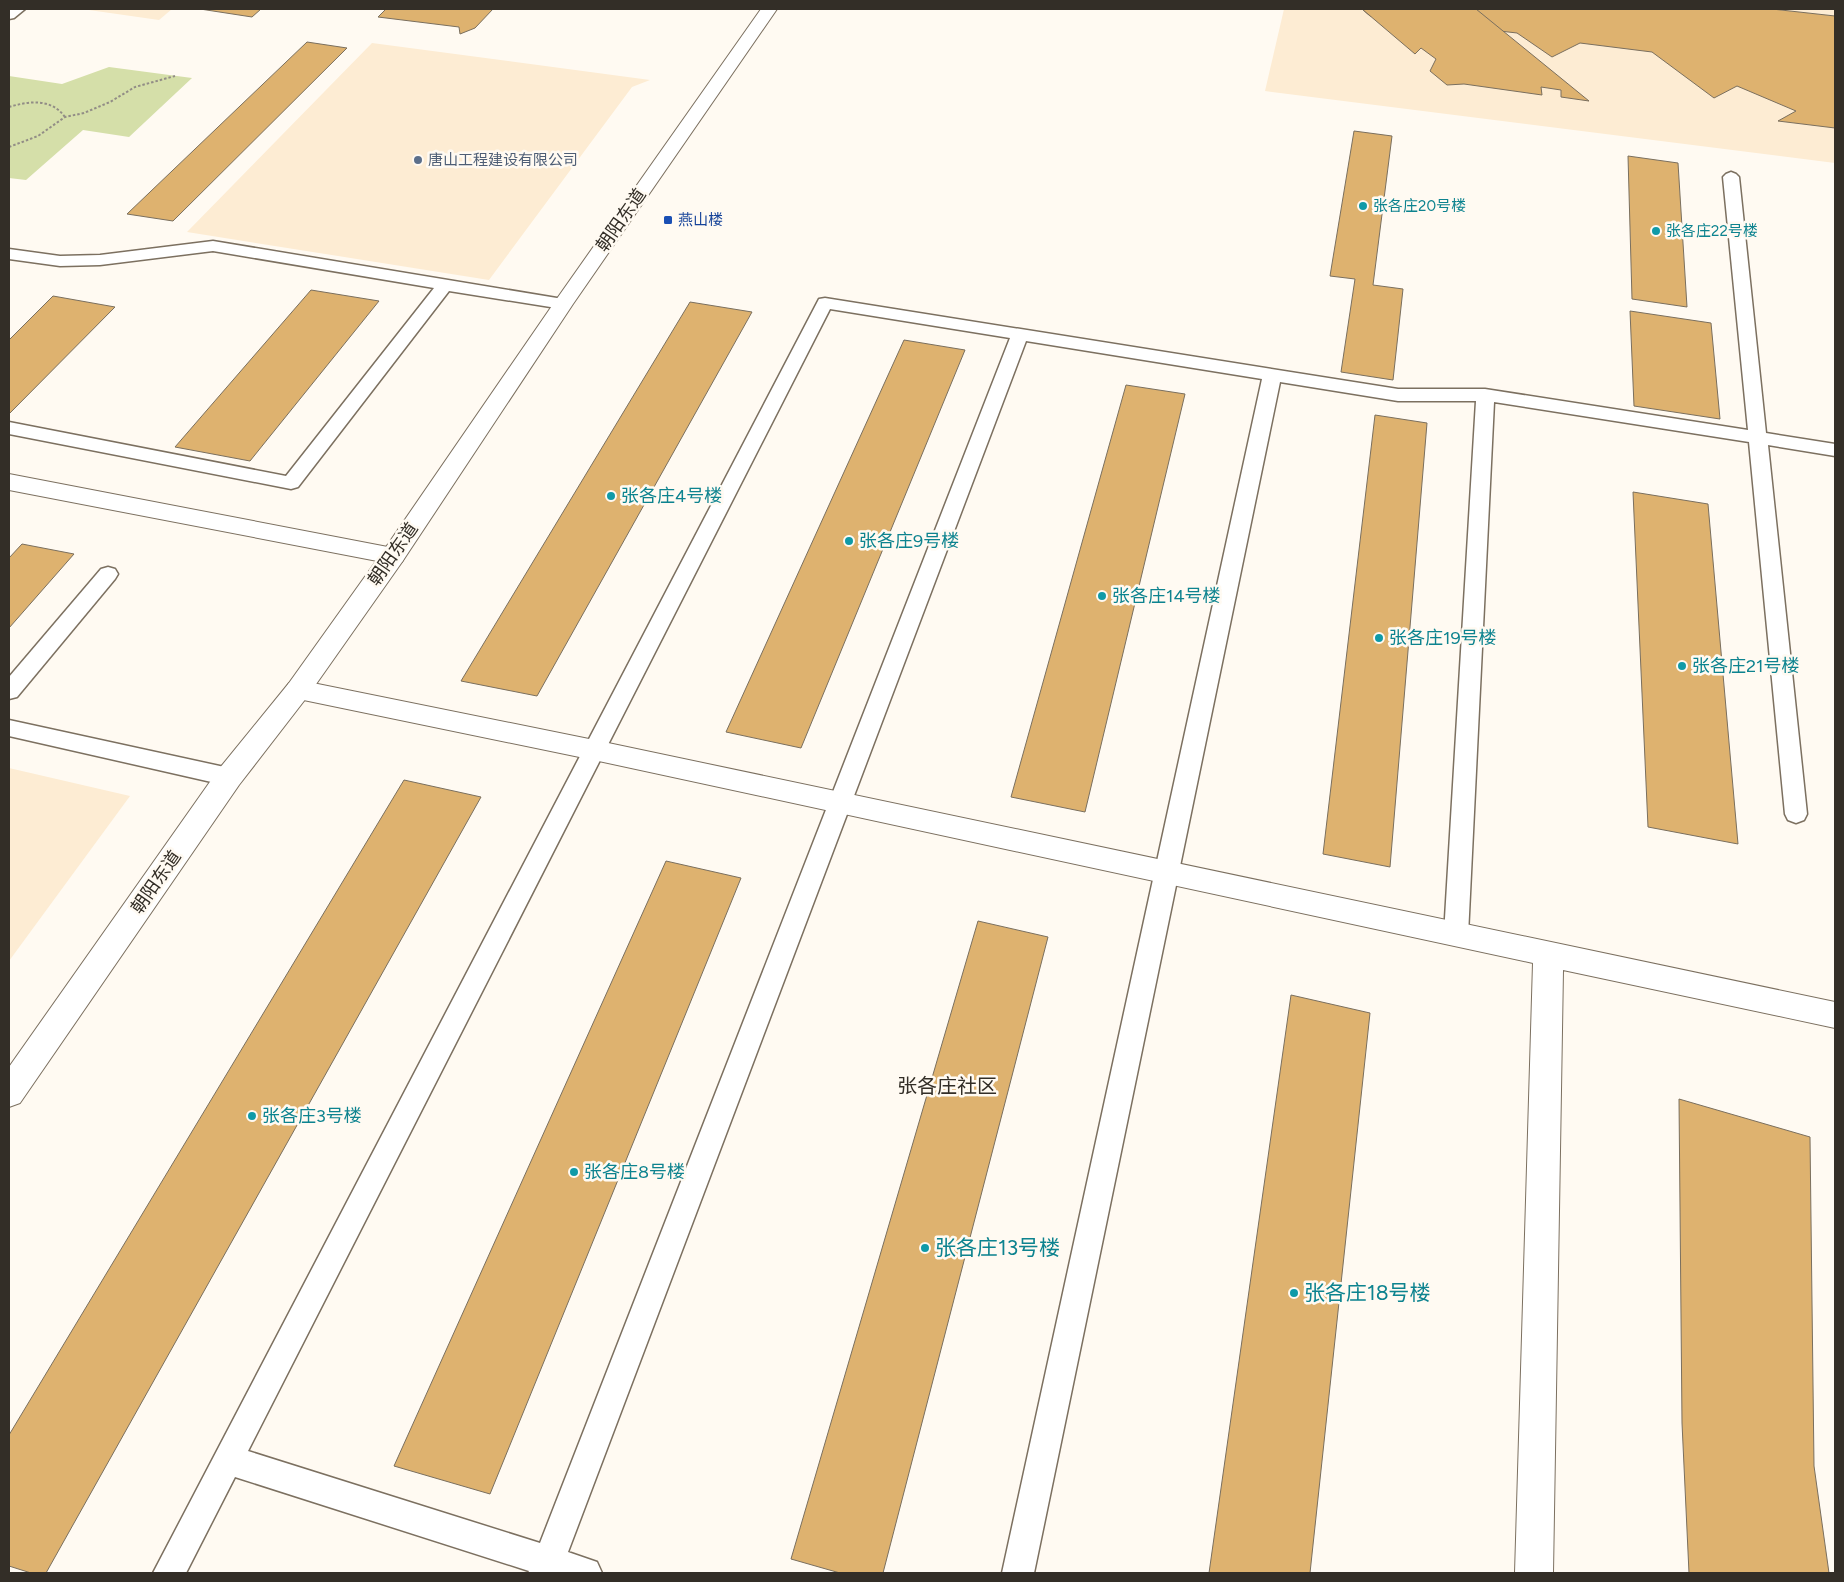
<svg xmlns="http://www.w3.org/2000/svg" width="1844" height="1582" font-family="Figtree,'Noto Sans SC',sans-serif">
<style>
.built{fill:#fdecd3}
.green{fill:#d5dfa9}
.building{fill:#deb26f;stroke:#7a6f5e}
.lines{fill:none;stroke-linecap:round;stroke-linejoin:round}
.lane-casing{stroke:#7c7060;stroke-width:3}
.street-casing{stroke:#7c7060;stroke-width:2}
.secondary-casing{stroke:#7c7060;stroke-width:2}
.path{stroke:#928d86;stroke-width:2;stroke-dasharray:2.5 2;stroke-linecap:butt}
.lane{fill:#fff;fill-rule:evenodd}
.street{fill:#fff;fill-rule:evenodd}
.secondary{fill:#fff;fill-rule:evenodd}
.service-dot{fill:#5c6f8a;stroke:#fffaf2;stroke-width:2}
.culture-dot{fill:#0f9aa8;stroke:#fffaf2;stroke-width:2}
.transit-dot{fill:#1a4fb4;stroke:#fffaf2;stroke-width:2}
.labels{text-anchor:middle;stroke-width:5;stroke-linejoin:round;paint-order:stroke}
.far-service-label{font-size:15px;fill:#4e5e75;stroke:#fffaf2;text-anchor:start}
.far-culture-label{font-size:15px;fill:#0d838f;stroke:#fffaf2;text-anchor:start}
.far-transit-label{font-size:15px;fill:#164399;stroke:#fffaf2;text-anchor:start}
.street-label{font-size:18px;fill:#332e27;stroke:#fffaf2}
.culture-label{font-size:18px;fill:#0d838f;stroke:#fffaf2;text-anchor:start}
.quarter-label{font-size:20px;fill:#332e27;stroke:#fffaf2}
.near-culture-label{font-size:21px;fill:#0d838f;stroke:#fffaf2;text-anchor:start}
</style>
<rect width="100%" height="100%" fill="#fffaf2"/>
<g class="built">
<polygon points="82,9 172,9 159,20"/>
<polygon points="1284,9 1835,9 1835,163 1265,91"/>
<polygon points="372,43 650,80 632,87 489,280 187,232"/>
<polygon points="9,768 130,796 9,961"/>
</g>
<polygon class="green" points="109,67 192,78 129,137 83,130 26,180 9,178 9,76 62,84"/>
<g class="building">
<polygon points="200,9 261,9 252,17"/>
<polygon points="386,9 493,9 475,28 460,34 459,27 378,17"/>
<polygon points="1362,9 1772,9 1835,16 1835,128 1778,121 1796,111 1737,86 1714,98 1652,52 1580,43 1552,57 1517,33 1370,16"/>
<polygon points="1362,9 1476,9 1589,101 1561,97 1561,90 1541,87 1542,95 1464,84 1447,85 1430,71 1436,59 1421,48 1415,54"/>
<polygon points="307,42 347,48 173,221 127,214"/>
<polygon points="1354,131 1392,136 1373,285 1403,289 1393,380 1341,372 1355,279 1330,276"/>
<polygon points="1628,156 1678,163 1687,307 1632,299"/>
<polygon points="311,290 379,301 250,461 175,447"/>
<polygon points="53,296 115,307 9,414 9,340"/>
<polygon points="690,302 752,312 537,696 461,681"/>
<polygon points="1630,311 1711,323 1720,419 1634,406"/>
<polygon points="904,340 965,350 801,748 726,732"/>
<polygon points="1126,385 1185,394 1085,812 1011,797"/>
<polygon points="1375,415 1427,423 1390,867 1323,854"/>
<polygon points="1633,492 1708,504 1738,844 1648,827"/>
<polygon points="22,544 74,554 9,628 9,558"/>
<polygon points="404,780 481,797 46,1573 31,1573 9,1566 9,1435"/>
<polygon points="666,861 741,878 490,1494 394,1466"/>
<polygon points="978,921 1048,937 883,1573 840,1573 791,1559"/>
<polygon points="1291,995 1370,1013 1310,1573 1209,1573"/>
<polygon points="1679,1099 1810,1137 1814,1466 1829,1573 1689,1573 1682,1423"/>
</g>
<g class="lines">
<defs>
<g id="lane">
<polygon points="9,9 25,9 14,18 9,19"/>
<path d="M1731 172 1736 174 1739 177 1766 433 1835 444V456L1768 445 1807 814 1804 820 1796 823 1788 820 1785 814 1749 442 1494 402 1468 935 1465 942 1456 945 1447 942 1444 935 1476 401H1398L1280 382 1034 1573H1002L1262 379 1026 341 568 1552 597 1562 602 1573H528L529 1571 235 1477 186 1573H153L819 299 825 298 1398 389H1485L1748 430 1723 177 1726 174ZM830 309 1010 338 540 1543 248 1451Z"/>
<polygon points="213,241 563,299 569,300 571,304 569,308 563,309 449,291 298,487 291,489 9,434 9,422 286,476 434,288 213,251 100,265 60,266 9,259 9,249 60,256 100,255"/>
<polygon points="108,567 115,569 118,574 115,579 17,697 9,699 9,677 101,569"/>
<polygon points="9,720 229,768 237,771 240,777 237,783 229,786 9,736"/>
</g>
<g id="street">
<polygon points="9,474 393,548 402,550 405,556 402,562 393,564 9,490"/>
<polygon points="298,680 594,740 1835,1002 1835,1028 1563,970 1553,1573 1515,1573 1533,963 594,760 289,697 285,690 289,683"/>
</g>
<polygon id="secondary" points="761,9 777,9 573,304 402,562 307,697 239,785 20,1103 9,1107 9,1067 219,769 289,683 384,550 556,300"/>
</defs>
<use href="#lane" class="lane-casing"/>
<use href="#street" class="street-casing"/>
<use href="#secondary" class="secondary-casing"/>
<g class="path">
<path d="M9 107C29 101 51 98 65 117"/>
<polyline points="9,147 38,136 65,117 84,113 110,102 135,87 175,76"/>
</g>
<use href="#lane" class="lane"/>
<use href="#street" class="street"/>
<use href="#secondary" class="secondary"/>
</g>
<circle class="service-dot" cx="418" cy="160" r="5"/>
<g class="culture-dot">
<circle cx="1363" cy="206" r="5"/>
<circle cx="1656" cy="231" r="5"/>
<circle cx="611" cy="496" r="5"/>
<circle cx="849" cy="541" r="5"/>
<circle cx="1102" cy="596" r="5"/>
<circle cx="1379" cy="638" r="5"/>
<circle cx="1682" cy="666" r="5"/>
<circle cx="252" cy="1116" r="5"/>
<circle cx="574" cy="1172" r="5"/>
<circle cx="925" cy="1248" r="5"/>
<circle cx="1294" cy="1293" r="5"/>
</g>
<rect class="transit-dot" x="663" y="215" width="10" height="10" rx="2.5"/>
<g class="labels">
<g class="far-service-label">
<text x="428" y="165">唐山工程建设有限公司</text>
</g>
<g class="far-culture-label">
<text x="1373" y="211">张各庄20号楼</text>
<text x="1666" y="236">张各庄22号楼</text>
</g>
<g class="far-transit-label">
<text x="678" y="225">燕山楼</text>
</g>
<g class="street-label">
<text transform="translate(621 220) rotate(-55)" y="6">朝阳东道</text>
<text transform="translate(393 554) rotate(-55)" y="6">朝阳东道</text>
<text transform="translate(156 882) rotate(-55)" y="6">朝阳东道</text>
</g>
<g class="culture-label">
<text x="621" y="502">张各庄4号楼</text>
<text x="859" y="547">张各庄9号楼</text>
<text x="1112" y="602">张各庄14号楼</text>
<text x="1389" y="644">张各庄19号楼</text>
<text x="1692" y="672">张各庄21号楼</text>
<text x="262" y="1122">张各庄3号楼</text>
<text x="584" y="1178">张各庄8号楼</text>
</g>
<g class="quarter-label">
<text x="947" y="1093">张各庄社区</text>
</g>
<g class="near-culture-label">
<text x="935" y="1255">张各庄13号楼</text>
<text x="1304" y="1300">张各庄18号楼</text>
</g>
</g>
<rect width="1844" height="1582" fill="none" stroke="#332e27" stroke-width="20"/>
</svg>
